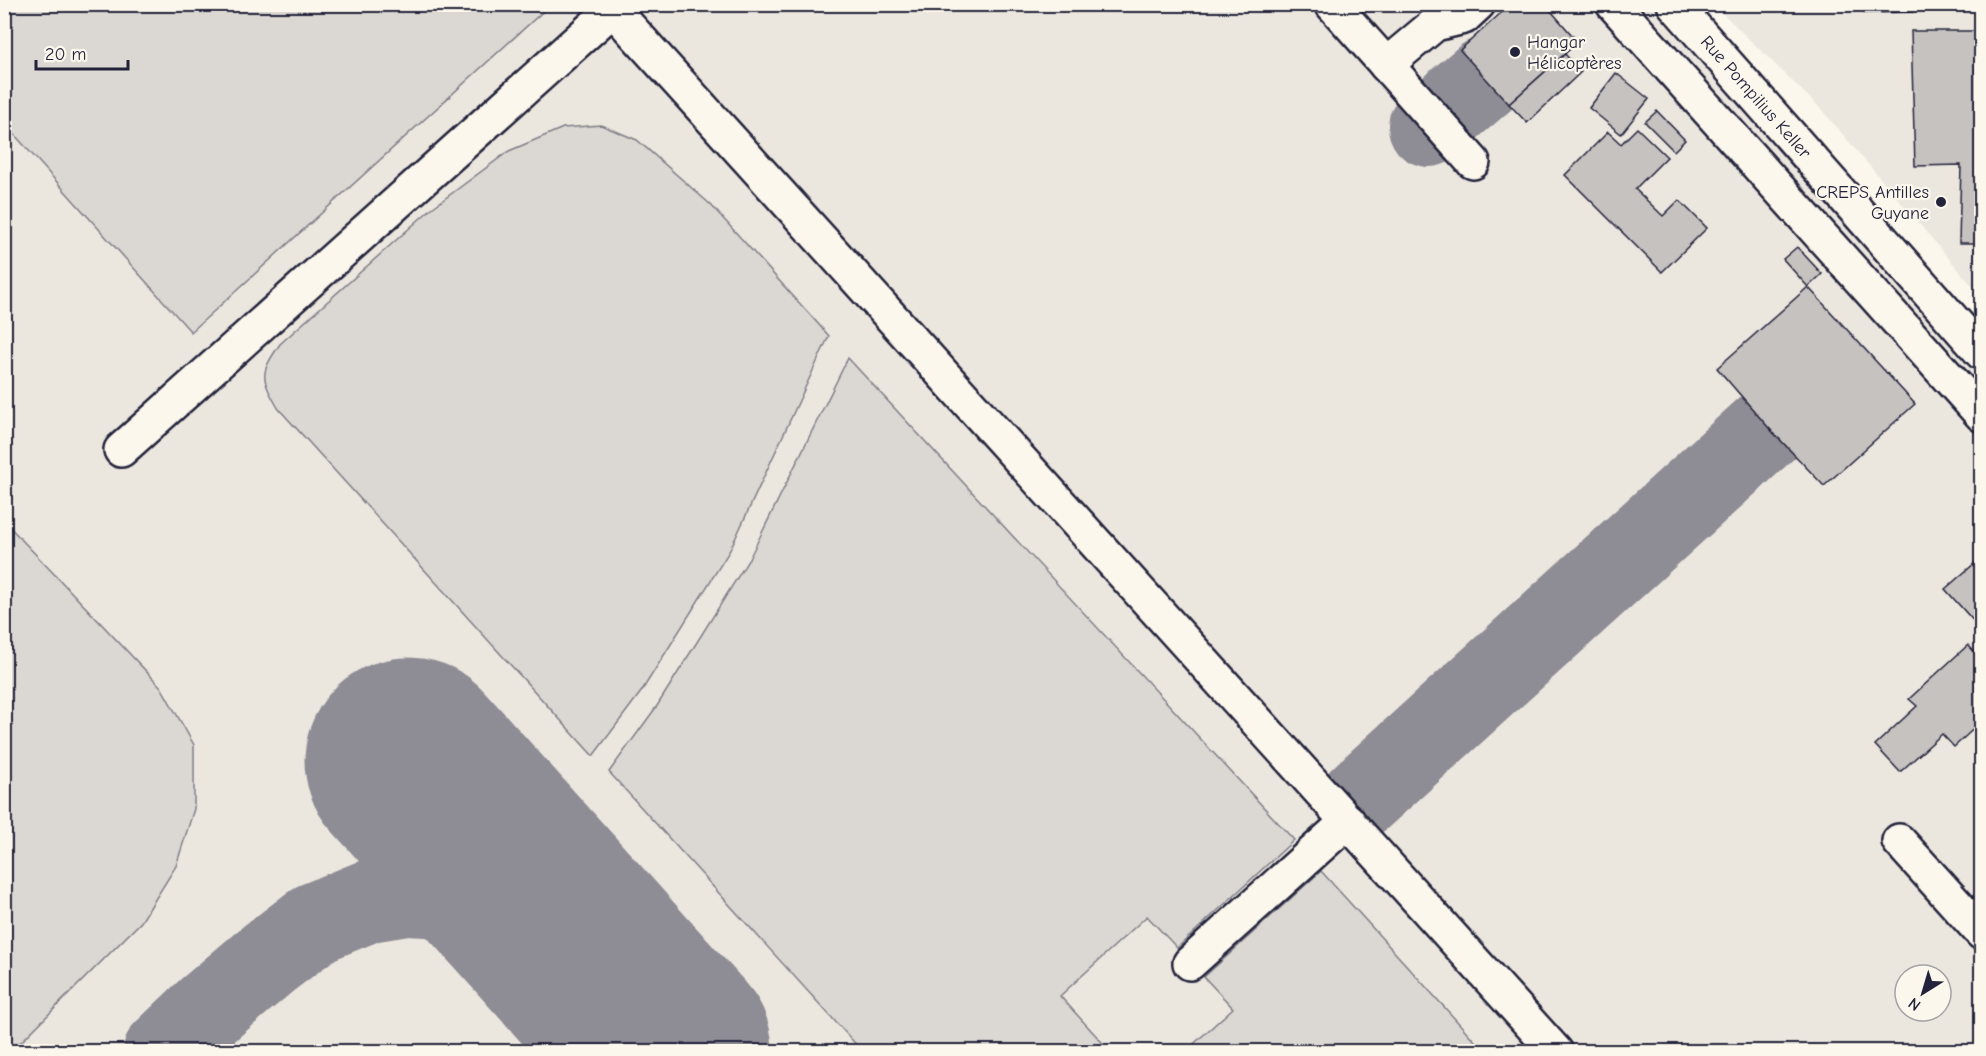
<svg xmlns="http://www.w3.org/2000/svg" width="1986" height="1056" font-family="'Comic Neue',sans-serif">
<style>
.built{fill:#ebe7df;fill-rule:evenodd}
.green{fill:#dbd8d3;stroke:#7e7d87;stroke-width:1.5}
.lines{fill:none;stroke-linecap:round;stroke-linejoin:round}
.taxiway{stroke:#8e8c94;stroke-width:82}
.runway{stroke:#8e8c94;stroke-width:207}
.building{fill:#c6c2c0;stroke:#22223b;stroke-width:1.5}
.minor-casing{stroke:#22223b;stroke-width:38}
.minor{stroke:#fbf7ec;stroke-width:33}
.poi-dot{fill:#22223b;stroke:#fbf7ec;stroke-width:2}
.labels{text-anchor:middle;stroke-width:4.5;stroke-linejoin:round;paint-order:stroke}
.poi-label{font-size:18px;fill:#22223b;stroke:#fbf7ec;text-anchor:start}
.street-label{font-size:18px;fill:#22223b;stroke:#fbf7ec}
</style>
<rect width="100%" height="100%" fill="#fbf7ec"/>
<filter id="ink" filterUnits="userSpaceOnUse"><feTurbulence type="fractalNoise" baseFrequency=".0167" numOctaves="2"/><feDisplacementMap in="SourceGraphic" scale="12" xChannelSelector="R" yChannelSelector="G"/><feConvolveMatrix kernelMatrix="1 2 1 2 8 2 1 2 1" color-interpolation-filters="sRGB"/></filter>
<g filter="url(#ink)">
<g class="built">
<path d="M5 5H1649L1981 378V1051L5 1052ZM1905 975H1941V1011H1905Z"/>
<polygon points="1714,5 1981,5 1981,296 1820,108"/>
</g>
<g class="green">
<polygon points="4,5 5,4 550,5 191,332 5,124"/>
<path d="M601 125 637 140 711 205 829 336 730 550 641 692 593 756 278 408C260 376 260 374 280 344L432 208 509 151 563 128Z"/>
<polygon points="848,358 1294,840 1177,948 1147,916 1060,996 1110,1051 862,1051 609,772 657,706 749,559"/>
<polygon points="4,521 161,687 194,745 194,809 176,866 141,922 11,1052 4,1051"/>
<polygon points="1321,871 1484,1051 1186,1051 1233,1008 1204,977"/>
</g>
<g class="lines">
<g class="taxiway">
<polyline points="1429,126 1485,78"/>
<polyline points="1360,798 1768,427"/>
<polyline points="164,1052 210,1008 269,958 315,923 369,901 406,895 449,897 492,907 536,928 590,963"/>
</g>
<polyline class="runway" points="408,761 669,1052"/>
</g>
<g class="building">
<polygon points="1511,4 1545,4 1578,42 1509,104 1460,50"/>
<polygon points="1864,4 1913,4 1913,12 1864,13"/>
<polygon points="1911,31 1982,31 1982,243 1959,243 1961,165 1915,166"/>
<polygon points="1565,54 1581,72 1527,123 1509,104"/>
<polygon points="1616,73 1649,99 1621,134 1589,108"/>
<polygon points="1657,111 1685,140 1674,151 1645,122"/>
<polygon points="1637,128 1667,157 1635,189 1663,216 1679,200 1707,228 1662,272 1565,175 1608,132 1621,144"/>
<polygon points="1797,247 1822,274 1808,287 1783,259"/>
<polygon points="1808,287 1915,404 1824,486 1768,427 1717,368"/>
<polygon points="1982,557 1982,624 1978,626 1945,589"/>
<polygon points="1968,645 1982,660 1982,721 1954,747 1942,734 1900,772 1875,745 1917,706 1909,699"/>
</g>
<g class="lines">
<defs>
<g id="minor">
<polyline points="608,4 1556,1052"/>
<polyline points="1332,4 1473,162"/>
<polyline points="1613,4 1982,415"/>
<path id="s1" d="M1674 4 1982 353"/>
<polyline points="1386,65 1435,24 1464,17 1478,4"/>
<polyline points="121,450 612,10"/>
<polyline points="1899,841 1982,933"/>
<polyline points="1190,963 1348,821"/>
</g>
</defs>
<use href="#minor" class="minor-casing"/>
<use href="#minor" class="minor"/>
</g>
</g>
<g class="poi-dot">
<circle cx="1515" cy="52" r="6"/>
<circle cx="1941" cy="202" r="6"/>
</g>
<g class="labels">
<g class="poi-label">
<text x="1527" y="48">Hangar<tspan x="1527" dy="21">Hélicoptères</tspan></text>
<text x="1929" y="198" text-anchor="end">CREPS Antilles<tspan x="1929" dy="21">Guyane</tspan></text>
</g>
<g class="street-label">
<text dy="6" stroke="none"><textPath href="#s1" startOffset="124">Rue Pompilius Keller</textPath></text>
</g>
</g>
<rect width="1986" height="1056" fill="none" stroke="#fbf7ec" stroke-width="24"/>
<rect x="12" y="12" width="1962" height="1032" fill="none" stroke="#22223b" stroke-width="2" filter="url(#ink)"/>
<g transform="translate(1923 993) rotate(217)"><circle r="28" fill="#fbf7ec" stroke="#a4a2a5" stroke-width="1.5"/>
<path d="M0-4.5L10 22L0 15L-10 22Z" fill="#22223b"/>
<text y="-9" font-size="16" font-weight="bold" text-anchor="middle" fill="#22223b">N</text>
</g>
<path d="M36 60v9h92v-9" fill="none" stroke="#22223b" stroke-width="3"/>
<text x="45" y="60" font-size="18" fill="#22223b" stroke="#fbf7ec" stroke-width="4.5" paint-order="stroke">20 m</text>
</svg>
